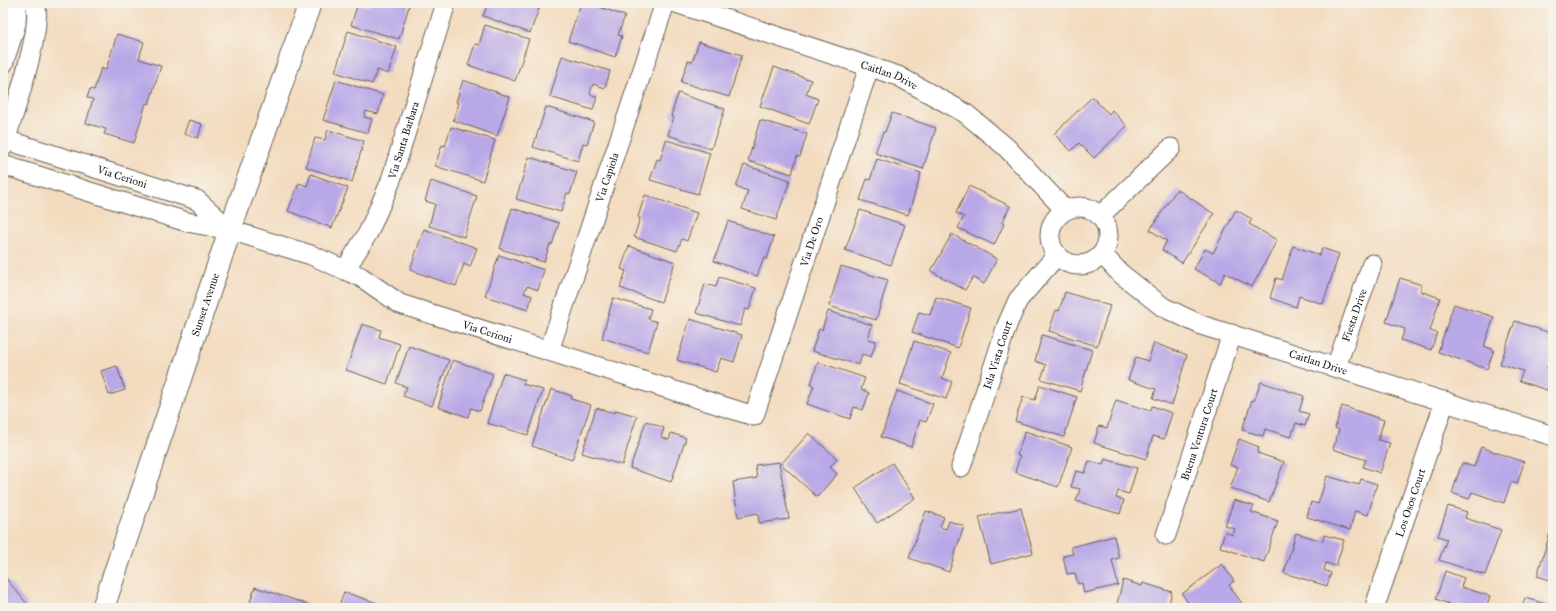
<svg xmlns="http://www.w3.org/2000/svg" width="1556" height="611" font-family="'IM FELL Great Primer',serif">
<style>
.building{fill:#b9a8e7}
.lines{fill:none;stroke-linecap:round;stroke-linejoin:round}
.minor-casing{stroke:#675f55;stroke-width:21}
.major-casing{stroke:#675f55;stroke-width:24}
.minor{stroke:#fff;stroke-width:19}
.major{stroke:#fff;stroke-width:22}
.labels{text-anchor:middle;stroke-width:3.5;stroke-linejoin:round;paint-order:stroke}
.street-label{font-size:11px;fill:#1c1c1c;stroke:#f7f3e8}
</style>
<rect width="100%" height="100%" fill="#f7f3e8"/>
<filter id="ink" filterUnits="userSpaceOnUse"><feTurbulence type="fractalNoise" baseFrequency=".025" numOctaves="2"/><feDisplacementMap in="SourceGraphic" scale="8" xChannelSelector="R" yChannelSelector="G"/><feConvolveMatrix kernelMatrix="1 2 1 2 8 2 1 2 1" color-interpolation-filters="sRGB"/></filter>
<filter id="wash" filterUnits="userSpaceOnUse"><feTurbulence type="fractalNoise" baseFrequency=".012" numOctaves="4" result="noise"/><feDisplacementMap in="SourceGraphic" scale="16" xChannelSelector="R" yChannelSelector="G"/><feGaussianBlur stdDeviation="0.9" result="paint"/><feColorMatrix in="noise" values="0 0 0 0 0 0 0 0 0 0 0 0 0 0 0 0 0 1.4 0 .05"/><feComposite in="paint" operator="in"/></filter>
<g filter="url(#wash)">
<rect width="100%" height="100%" fill="#f3dbbf"/>
<g id="blocks">
<g class="building">
<polygon points="358,3 370,7 371,3 410,3 399,39 351,25"/>
<polygon points="488,3 541,3 530,33 483,16"/>
<polygon points="581,3 588,3 625,16 618,35 622,36 615,57 568,41"/>
<polygon points="485,25 529,39 515,81 468,65 475,44 479,45"/>
<polygon points="348,31 397,47 388,74 377,70 372,84 335,72"/>
<polygon points="117,34 144,42 139,59 161,66 149,104 146,103 134,143 104,134 106,129 86,123 93,99 87,98 90,89 94,90 101,68 106,70"/>
<polygon points="699,42 742,55 729,97 681,82 688,61 692,62"/>
<polygon points="562,56 610,71 605,88 593,84 590,94 597,97 593,110 550,97"/>
<polygon points="774,67 811,80 806,94 818,99 809,124 760,106"/>
<polygon points="336,80 383,95 378,114 366,111 364,117 372,119 368,133 323,120"/>
<polygon points="463,80 510,97 497,136 453,120 459,103 456,102"/>
<polygon points="678,93 725,109 711,149 668,135 674,117 671,116"/>
<polygon points="1092,97 1109,114 1112,110 1127,126 1094,158 1079,143 1071,151 1054,134"/>
<polygon points="546,107 594,122 587,144 583,143 578,161 533,147"/>
<polygon points="892,113 936,128 923,169 875,153 883,132 885,132"/>
<polygon points="189,120 202,124 198,138 184,134"/>
<polygon points="760,120 807,134 800,157 797,156 792,174 748,161"/>
<polygon points="451,127 495,140 483,181 435,166 442,145 445,146"/>
<polygon points="328,130 364,141 352,182 306,167 315,138 325,140"/>
<polygon points="666,140 710,153 698,194 650,180 657,159 660,160"/>
<polygon points="529,157 577,172 570,194 567,193 561,212 516,199"/>
<polygon points="877,159 921,173 908,215 860,200 867,179 870,180"/>
<polygon points="744,165 790,180 776,220 742,209 748,191 736,187"/>
<polygon points="311,174 348,188 332,228 288,211 299,183 307,186"/>
<polygon points="431,181 477,196 464,237 429,226 435,204 425,201"/>
<polygon points="969,186 1010,206 1002,223 1004,224 994,245 958,228 964,217 956,213"/>
<polygon points="1177,189 1214,214 1182,263 1162,250 1167,241 1150,230"/>
<polygon points="645,195 697,213 687,241 682,239 677,251 634,237 640,218 638,217"/>
<polygon points="512,208 559,223 552,245 550,244 544,262 500,249"/>
<polygon points="860,210 905,225 891,265 845,250"/>
<polygon points="1236,210 1252,219 1249,224 1277,240 1252,287 1225,273 1220,283 1194,269 1205,249 1213,253"/>
<polygon points="728,221 774,237 767,259 764,258 757,276 714,261"/>
<polygon points="424,229 477,248 470,267 464,264 456,286 410,270"/>
<polygon points="952,234 997,259 984,284 973,277 965,290 931,271"/>
<polygon points="629,246 675,262 661,302 620,288 626,271 621,269"/>
<polygon points="1293,246 1320,255 1322,248 1339,254 1323,304 1299,296 1296,307 1270,298 1276,278 1282,280"/>
<polygon points="499,255 544,270 538,290 527,286 524,293 532,296 528,310 485,296"/>
<polygon points="841,266 888,280 876,320 829,306"/>
<polygon points="719,277 756,288 749,310 745,309 740,326 696,313 705,284 716,287"/>
<polygon points="1400,278 1422,285 1420,291 1440,298 1430,331 1437,333 1431,350 1401,340 1405,329 1386,322"/>
<polygon points="1065,292 1110,306 1097,346 1049,331 1056,310 1059,311"/>
<polygon points="936,297 971,308 958,348 912,332 919,312 930,315"/>
<polygon points="613,298 651,309 648,319 657,322 648,352 602,338"/>
<polygon points="1454,304 1494,317 1484,346 1494,350 1487,369 1438,352"/>
<polygon points="828,311 872,325 868,339 876,341 871,357 862,354 859,365 812,351 819,329 822,330"/>
<polygon points="690,319 742,335 734,362 721,358 716,372 677,360"/>
<polygon points="1515,321 1553,334 1553,350 1547,368 1553,370 1553,371 1547,390 1519,381 1523,371 1500,364"/>
<polygon points="362,324 381,330 379,337 400,344 387,384 346,370"/>
<polygon points="1042,335 1092,350 1080,391 1041,379 1046,365 1035,361"/>
<polygon points="914,341 951,353 942,378 952,382 946,399 900,384"/>
<polygon points="1154,343 1187,355 1172,405 1153,398 1156,389 1128,380 1136,357 1148,361"/>
<polygon points="409,346 449,360 432,406 403,396 407,387 396,383"/>
<polygon points="453,360 493,374 480,411 471,408 468,417 438,407"/>
<polygon points="818,362 865,378 861,389 869,393 863,410 854,407 850,419 807,404 814,386 811,384"/>
<polygon points="117,366 125,390 109,395 101,371"/>
<polygon points="503,373 525,380 523,384 543,390 528,435 487,423"/>
<polygon points="1261,382 1304,396 1299,411 1309,414 1305,426 1296,423 1291,437 1265,429 1263,436 1242,430 1252,400 1254,401"/>
<polygon points="1040,385 1077,397 1064,437 1015,421 1023,397 1035,400"/>
<polygon points="551,389 572,396 571,399 591,405 572,460 532,446"/>
<polygon points="897,391 933,404 926,422 920,420 911,447 881,437"/>
<polygon points="1116,400 1151,411 1152,406 1172,413 1164,439 1153,436 1146,459 1094,443 1099,426 1107,428"/>
<polygon points="1342,406 1384,420 1378,440 1390,443 1380,473 1363,467 1366,460 1333,449 1339,430 1335,428"/>
<polygon points="596,408 615,413 616,410 637,416 622,465 582,453"/>
<polygon points="646,421 664,428 661,437 669,440 671,433 686,438 671,482 630,468"/>
<polygon points="1025,431 1072,447 1058,487 1015,472 1020,456 1017,455"/>
<polygon points="809,433 837,459 830,467 837,474 817,497 781,464"/>
<polygon points="1239,439 1259,447 1257,453 1284,462 1269,502 1230,488 1238,467 1230,465"/>
<polygon points="1481,447 1524,462 1517,484 1511,482 1504,503 1472,492 1469,499 1452,493 1462,463 1474,467"/>
<polygon points="1105,459 1137,468 1129,494 1118,491 1116,498 1124,500 1120,514 1076,501 1080,489 1071,487 1076,471 1085,473 1089,461 1103,465"/>
<polygon points="779,462 789,519 759,523 758,513 738,517 733,482 757,478 755,465"/>
<polygon points="892,463 915,498 877,523 855,488"/>
<polygon points="1327,476 1359,485 1361,479 1377,484 1368,515 1355,511 1350,530 1307,517 1311,502 1318,504"/>
<polygon points="1234,500 1254,506 1251,512 1278,521 1264,562 1220,547 1225,532 1233,535 1235,529 1225,526"/>
<polygon points="1448,506 1467,512 1465,518 1501,530 1485,575 1439,560 1447,539 1438,536"/>
<polygon points="1021,508 1033,553 991,564 979,517"/>
<polygon points="926,511 944,517 940,527 946,529 949,521 964,526 949,572 909,558"/>
<polygon points="1296,533 1323,541 1324,535 1344,540 1336,566 1326,563 1324,570 1331,573 1327,586 1284,573"/>
<polygon points="1550,533 1553,534 1553,581 1537,576"/>
<polygon points="1114,536 1119,558 1112,560 1118,585 1084,593 1082,583 1078,584 1075,573 1067,574 1063,556 1073,554 1071,547"/>
<polygon points="1222,564 1234,581 1229,585 1245,608 1192,608 1182,594"/>
<polygon points="1445,571 1464,578 1461,587 1490,596 1486,608 1447,608 1449,604 1436,599"/>
<polygon points="3,575 28,605 25,608 3,608"/>
<polygon points="1123,580 1142,586 1143,583 1172,592 1168,608 1116,608"/>
<polygon points="255,587 313,606 313,608 248,608"/>
<polygon points="344,592 392,608 338,608"/>
<polygon points="1525,598 1553,606 1553,608 1522,608"/>
</g>
</g>
</g>
<g filter="url(#ink)">
<use href="#blocks" fill-opacity="0" stroke="#675f55" stroke-width="1"/>
<g class="lines">
<defs>
<g id="minor">
<path id="s1" d="M676 3 898 76 965 113 1006 147 1065 210"/>
<polyline points="3,64 16,24 17,3"/>
<path id="s2" d="M3 139 197 200 230 230"/>
<path d="M3 147C12 119 44 27 35 3"/>
<path id="s3" d="M3 165 187 222 230 230 311 255 361 277 400 304 754 416 869 67"/>
<circle cx="1079" cy="236" r="29"/>
<polyline points="1100,216 1171,148"/>
<path id="s4" d="M1102 254 1120 273 1163 307 1201 325 1553 436"/>
<path id="s5" d="M345 270 368 233 390 183 446 3"/>
<path id="s6" d="M549 351 665 3"/>
<path id="s7" d="M1336 367 1372 264"/>
<path id="s8" d="M961 467 1007 325 1018 300 1057 255"/>
<path id="s9" d="M1166 535 1232 334"/>
<path id="s10" d="M1376 603 1445 401"/>
</g>
<g id="major">
<path id="s11" d="M103 608 230 230 310 3"/>
</g>
</defs>
<use href="#minor" class="minor-casing"/>
<use href="#major" class="major-casing"/>
<use href="#minor" class="minor"/>
<use href="#major" class="major"/>
</g>
</g>
<g class="labels">
<g class="street-label">
<text dy="4" stroke="none"><textPath href="#s1" startOffset="225">Caitlan Drive</textPath></text>
<text dy="4" stroke="none"><textPath href="#s5" startOffset="143">Via Santa Barbara</textPath></text>
<text dy="4" stroke="none"><textPath href="#s2" startOffset="125">Via Cerioni</textPath></text>
<text dy="4" stroke="none"><textPath href="#s6" startOffset="183">Via Capiola</textPath></text>
<text dy="4" stroke="none"><textPath href="#s3" startOffset="978">Via De Oro</textPath></text>
<text dy="4" stroke="none"><textPath href="#s11" startOffset="320">Sunset Avenue</textPath></text>
<text dy="4" stroke="none"><textPath href="#s7" startOffset="55">Fiesta Drive</textPath></text>
<text dy="4" stroke="none"><textPath href="#s3" startOffset="515">Via Cerioni</textPath></text>
<text dy="4" stroke="none"><textPath href="#s8" startOffset="118">Isla Vista Court</textPath></text>
<text dy="4" stroke="none"><textPath href="#s4" startOffset="246">Caitlan Drive</textPath></text>
<text dy="4" stroke="none"><textPath href="#s9" startOffset="106">Buena Ventura Court</textPath></text>
<text dy="4" stroke="none"><textPath href="#s10" startOffset="106">Los Osos Court</textPath></text>
</g>
</g>
<rect width="1556" height="611" fill="none" stroke="#f7f3e8" stroke-width="16"/>
</svg>
